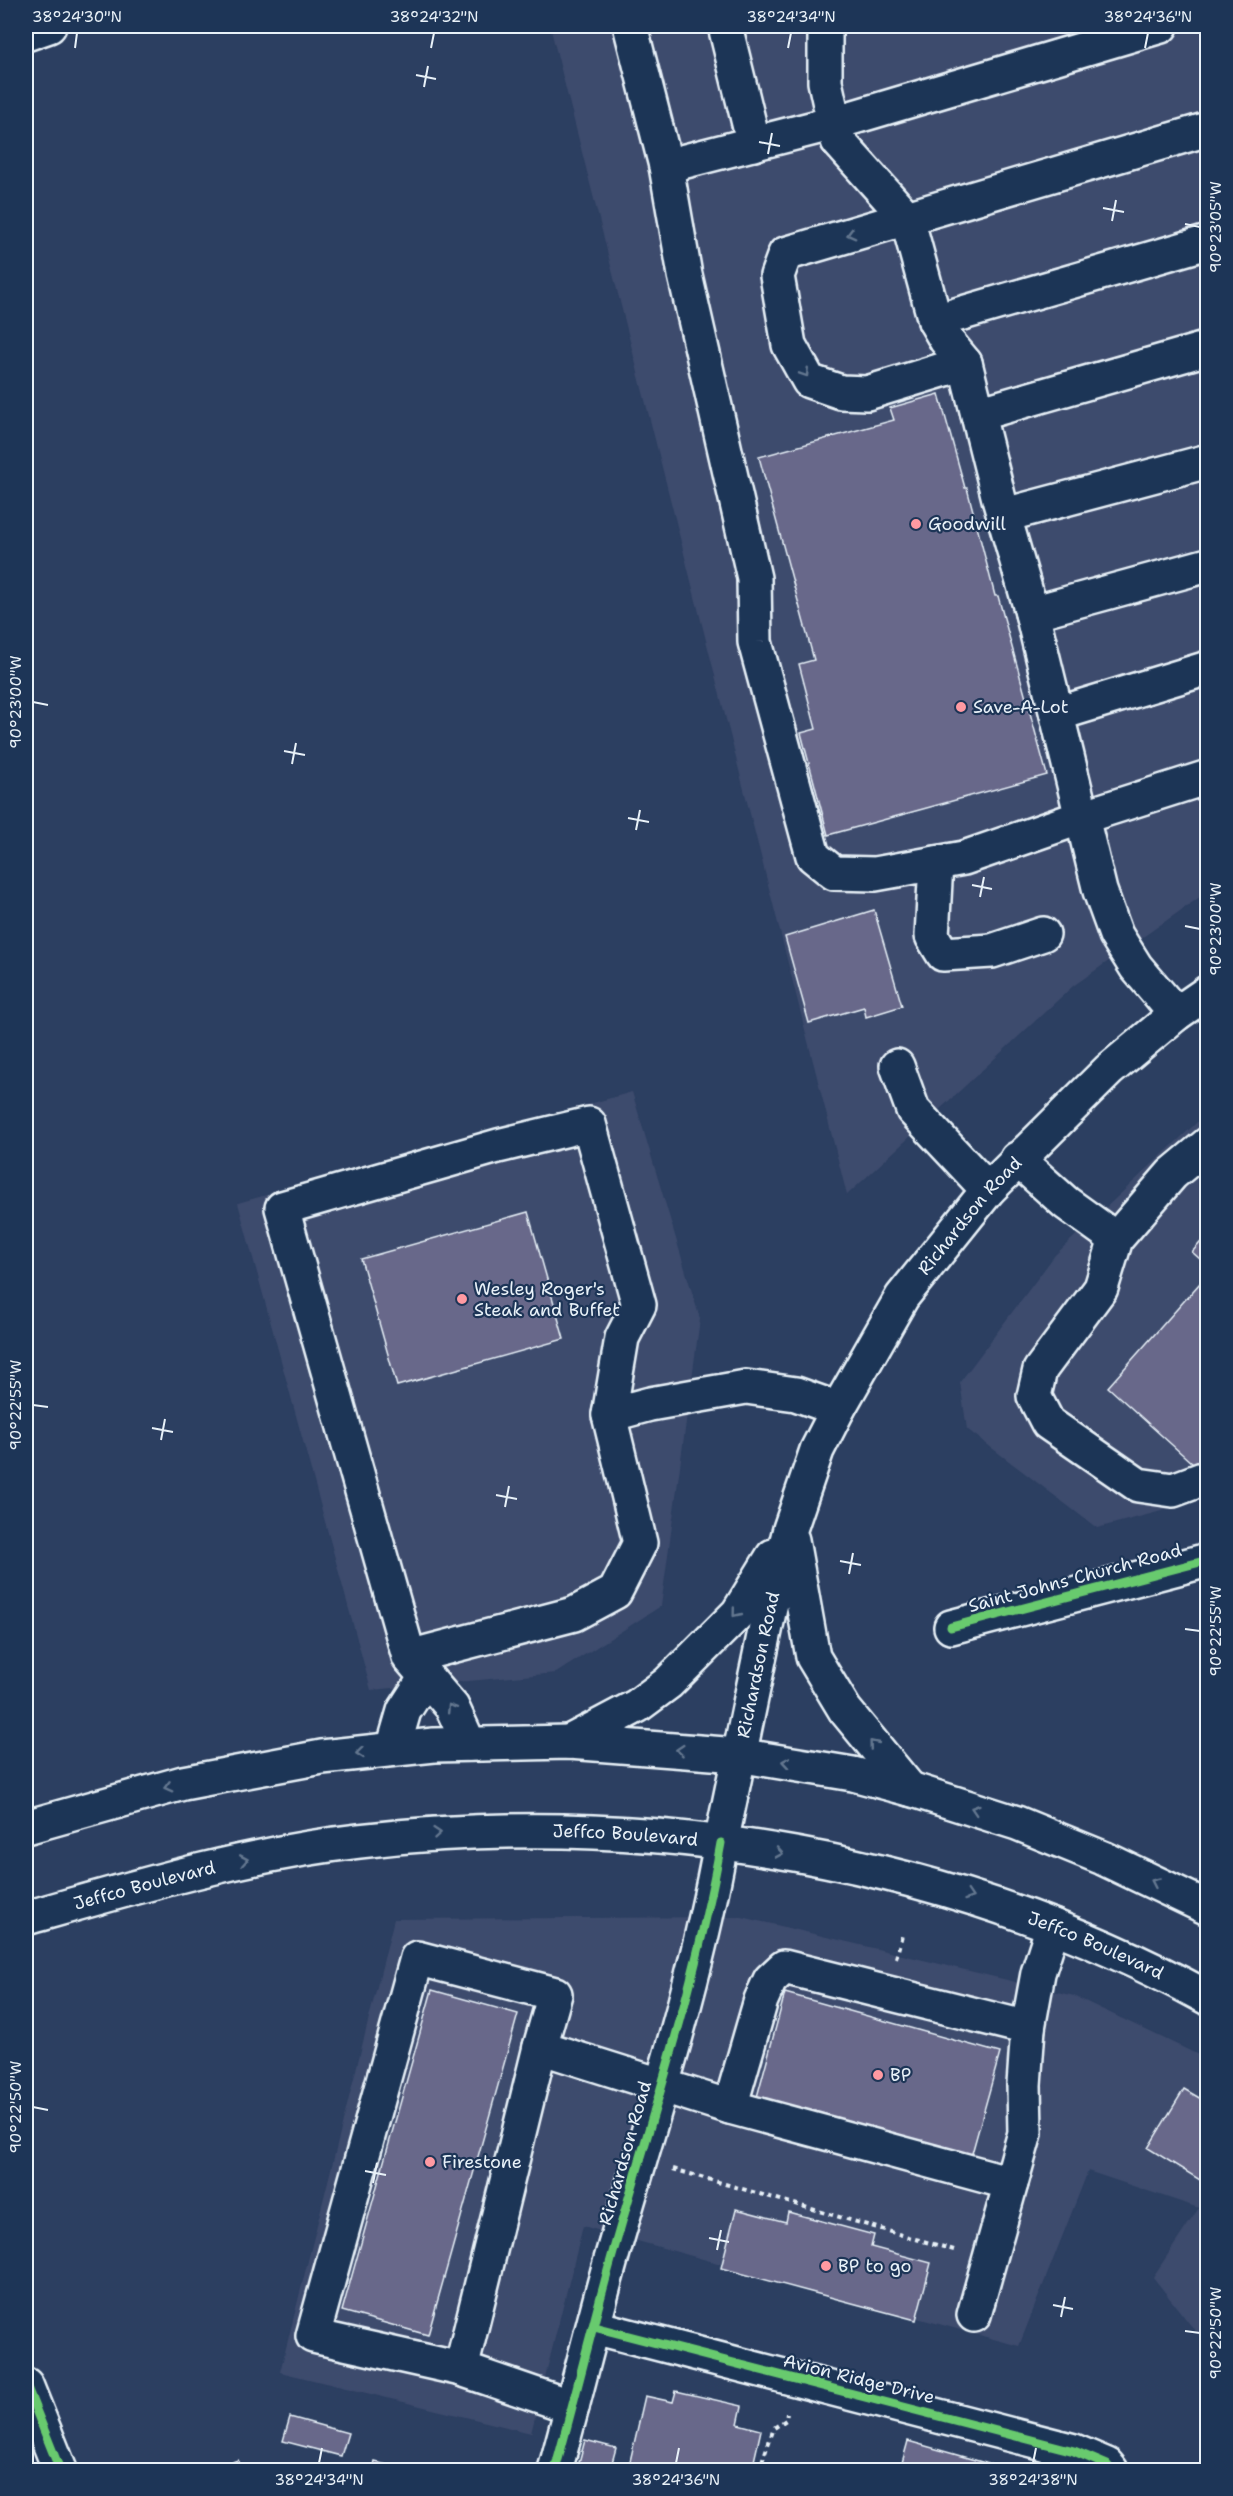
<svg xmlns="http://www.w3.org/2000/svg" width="1233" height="2496" font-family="'Shantell Sans',sans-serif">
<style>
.built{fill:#3e4b6d}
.building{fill:#67678a;stroke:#e8f1f8;stroke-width:1.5}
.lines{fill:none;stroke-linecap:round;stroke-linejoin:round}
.minor-casing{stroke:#e8f1f8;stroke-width:38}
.major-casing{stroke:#e8f1f8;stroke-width:38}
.path{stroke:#e8f1f8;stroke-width:4;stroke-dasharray:4.5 4.5;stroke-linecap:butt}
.minor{stroke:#1d3557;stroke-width:33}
.major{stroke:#1d3557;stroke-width:33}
.cycleway-casing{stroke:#1d3557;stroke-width:13}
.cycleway{stroke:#67ca6e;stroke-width:9}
.oneway{stroke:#64778f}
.ticks{fill:none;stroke:#e8f1f8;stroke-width:2}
.poi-dot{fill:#ff9aa2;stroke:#1d3557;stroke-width:2}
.labels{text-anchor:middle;stroke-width:4.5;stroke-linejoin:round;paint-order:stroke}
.poi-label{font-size:18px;fill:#e8f1f8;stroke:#1d3557;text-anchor:start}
.street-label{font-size:18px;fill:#e8f1f8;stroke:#1d3557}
.neatline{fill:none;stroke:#e8f1f8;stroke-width:2}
.ticks-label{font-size:15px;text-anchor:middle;fill:#e8f1f8}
</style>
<rect width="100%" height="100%" fill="#2c3f61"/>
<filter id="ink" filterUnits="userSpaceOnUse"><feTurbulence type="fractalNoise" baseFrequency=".0167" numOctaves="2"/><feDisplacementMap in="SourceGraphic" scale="12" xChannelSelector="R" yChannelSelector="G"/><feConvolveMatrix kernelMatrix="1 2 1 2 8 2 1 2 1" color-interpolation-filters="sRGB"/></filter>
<g filter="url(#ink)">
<g class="built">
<polygon points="550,26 1207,26 1207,892 1073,986 847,1195"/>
<polygon points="632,1092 700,1319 661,1606 556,1673 371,1690 238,1203"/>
<polygon points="1207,1113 1207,1499 1097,1528 967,1429 960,1382 1055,1255"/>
<polygon points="742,1917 1074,1996 1207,2059 1207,2346 1153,2277 1199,2208 1088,2171 1019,2346 583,2226 531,2433 280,2372 394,1919"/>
</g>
<g class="building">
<polygon points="939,394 965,488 967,488 995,596 998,596 1047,775 828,835 801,733 816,729 799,664 814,660 759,457 894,420 890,408"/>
<polygon points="874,910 902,1006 866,1017 864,1007 809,1023 785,937"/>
<polygon points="528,1212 564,1339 397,1386 361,1259"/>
<polygon points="1208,1234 1208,1266 1192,1252"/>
<polygon points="1208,1274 1208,1459 1193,1464 1108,1387"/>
<polygon points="432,1990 518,2014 428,2335 342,2311"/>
<polygon points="785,1993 1000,2053 971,2157 757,2097"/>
<polygon points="1184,2089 1208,2103 1208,2185 1148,2148"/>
<polygon points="736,2209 786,2222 788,2212 874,2235 871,2247 931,2263 916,2320 721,2268"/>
<polygon points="676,2391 742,2406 738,2424 761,2430 752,2470 628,2470 645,2396 673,2402"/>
<polygon points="290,2417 348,2433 341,2456 283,2441"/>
<polygon points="585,2440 616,2448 610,2470 577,2470"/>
<polygon points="908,2441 1010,2470 900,2470"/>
<polygon points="238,2460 242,2470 210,2470"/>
<polygon points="375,2462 408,2470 373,2470"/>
</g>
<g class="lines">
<defs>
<g id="minor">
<polyline points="725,26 754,144"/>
<polyline points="825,26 825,82 838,141 907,218 935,321 946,340 965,363 999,499 1032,613 1100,891 1116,935 1136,967 1176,1014"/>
<polyline points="631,29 666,166 834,123 1161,26"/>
<polyline points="26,34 49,26"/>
<polyline points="666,166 685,275 754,578 755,642 813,856 834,873 875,874 964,858 1082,817 1208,777"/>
<polyline points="935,321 1208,242"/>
<polyline points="965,363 867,393 841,392 809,381 789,345 777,276 785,254 1208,129"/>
<polyline points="978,414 1208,348"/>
<polyline points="1005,515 1208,461"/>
<polyline points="1032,613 1208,565"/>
<polyline points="1057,714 1208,668"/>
<polyline points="936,863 932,936 943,954 992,951 1043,934"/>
<polyline points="897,1066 913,1110 988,1190"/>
<polyline points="1208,1144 1172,1174 1116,1239 1101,1288 1040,1370 1034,1396 1048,1423 1138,1485 1173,1490 1208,1477"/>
<polyline points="1017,1159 1066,1203 1116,1239"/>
<polyline points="609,1415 650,1404 746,1387 796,1394 838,1409"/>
<polyline points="951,1627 1208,1560"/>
<polyline points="409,1657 574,1614 615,1592 640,1543 609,1415 622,1338 639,1305 589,1124 498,1146 282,1208 409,1657 452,1707 469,1744"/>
<polyline points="393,1749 404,1711 426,1677"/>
<polyline points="730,2107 761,2000 770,1980 784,1967 1028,2028"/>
<polyline points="974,2315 1025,2133 1024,2085 1028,2028 1038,1973 1053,1926"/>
<polyline points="594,2327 1074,2451 1107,2465 1111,2470"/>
<polyline points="461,2369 540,2047"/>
<polyline points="26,2385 60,2470"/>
<polyline points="572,2407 461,2369 313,2336 417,1958 555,1994 540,2047 730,2107 1011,2183"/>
<path d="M555 2470C576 2395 594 2318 616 2242 654 2110 697 1978 721 1843"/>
</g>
<g id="major">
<polyline points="792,1540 813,1657 845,1710 910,1789"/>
<polyline points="569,1742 637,1706 668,1683 738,1613 773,1556"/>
<polyline points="26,1827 183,1783 322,1757 434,1745 569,1742 738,1755 853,1774 910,1789 1017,1823 1103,1858 1208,1908"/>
<path id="s1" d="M721 1843 770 1607 790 1529 817 1450 838 1409 902 1297 988 1190 1109 1070 1176 1014 1208 992"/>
<path id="s2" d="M26 1918C135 1887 246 1854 359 1841 649 1807 951 1858 1208 1998"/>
</g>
</defs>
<use href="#minor" class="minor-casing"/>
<use href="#major" class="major-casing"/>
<g class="path">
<polyline points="896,1958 902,1935"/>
<polyline points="673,2169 954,2250"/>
<polyline points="759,2470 774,2428 786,2420 787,2413"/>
</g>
<use href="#minor" class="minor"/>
<use href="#major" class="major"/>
<defs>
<g id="cycleway">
<polyline points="951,1627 1208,1560"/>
<polyline points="594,2327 1074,2451 1107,2465 1111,2470"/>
<polyline points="26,2385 60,2470"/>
<path d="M555 2470C576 2395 594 2318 616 2242 654 2110 697 1978 721 1843"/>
</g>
</defs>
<use href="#cycleway" class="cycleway-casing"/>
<use href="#cycleway" class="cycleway"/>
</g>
<defs><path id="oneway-chevron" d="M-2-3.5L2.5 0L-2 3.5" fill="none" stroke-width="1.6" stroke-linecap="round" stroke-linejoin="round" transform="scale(1.5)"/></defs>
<g class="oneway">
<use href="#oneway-chevron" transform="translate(851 234) rotate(165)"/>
<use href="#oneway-chevron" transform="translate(805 373) rotate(57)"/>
<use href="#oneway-chevron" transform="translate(736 1613) rotate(129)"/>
<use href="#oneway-chevron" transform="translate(451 1708) rotate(-122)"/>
<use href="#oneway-chevron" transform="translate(873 1744) rotate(-129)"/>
<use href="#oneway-chevron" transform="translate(680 1750) rotate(-176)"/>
<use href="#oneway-chevron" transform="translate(360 1753) rotate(174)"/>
<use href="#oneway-chevron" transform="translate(786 1762) rotate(-171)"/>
<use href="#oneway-chevron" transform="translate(168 1787) rotate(165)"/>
<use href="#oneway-chevron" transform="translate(975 1809) rotate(-162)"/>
<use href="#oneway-chevron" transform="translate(437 1833) rotate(-5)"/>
<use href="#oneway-chevron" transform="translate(779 1853) rotate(10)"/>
<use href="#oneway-chevron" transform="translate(244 1860) rotate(-10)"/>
<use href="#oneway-chevron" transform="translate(1155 1882) rotate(-155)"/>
<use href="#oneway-chevron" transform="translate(969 1896) rotate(18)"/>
</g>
</g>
<path class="ticks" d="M75 48 77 33M431 48 434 33M788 48 791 33M1145 48 1148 33M416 75 436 79M424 87 428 66M759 142 780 146M768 154 772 133M1103 208 1124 212M1112 221 1116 200M1185 224 1200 227M33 702 48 705M284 751 305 755M292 764 296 743M628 818 649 822M636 830 640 810M972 885 992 889M980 897 984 877M1185 926 1200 929M33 1405 48 1407M152 1428 173 1432M161 1440 165 1419M496 1495 517 1499M505 1507 509 1486M840 1561 861 1565M849 1574 853 1553M1185 1629 1200 1631M33 2107 48 2110M365 2171 386 2175M373 2183 377 2163M709 2238 729 2242M717 2250 721 2230M1053 2305 1073 2309M1061 2317 1065 2297M1185 2331 1200 2333M319 2463 322 2448M676 2463 679 2448M1033 2463 1036 2448"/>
<g class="poi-dot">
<circle cx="916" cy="524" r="6"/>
<circle cx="961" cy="707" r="6"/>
<circle cx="462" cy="1299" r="6"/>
<circle cx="878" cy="2075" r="6"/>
<circle cx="430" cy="2162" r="6"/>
<circle cx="826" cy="2266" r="6"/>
</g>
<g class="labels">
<g class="poi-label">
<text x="928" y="530">Goodwill</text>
<text x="973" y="713">Save-A-Lot</text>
<text x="474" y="1295">Wesley Roger's<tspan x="474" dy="21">Steak and Buffet</tspan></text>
<text x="890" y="2081">BP</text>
<text x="442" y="2168">Firestone</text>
<text x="838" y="2272">BP to go</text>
</g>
<g class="street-label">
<text dy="6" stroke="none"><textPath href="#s1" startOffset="686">Richardson Road</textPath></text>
<text transform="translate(1075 1578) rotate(-15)" y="6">Saint Johns Church Road</text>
<text dy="6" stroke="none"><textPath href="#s1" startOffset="182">Richardson Road</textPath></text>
<text dy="6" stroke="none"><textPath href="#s2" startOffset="609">Jeffco Boulevard</textPath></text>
<text dy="6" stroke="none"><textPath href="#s2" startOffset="123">Jeffco Boulevard</textPath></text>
<text dy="6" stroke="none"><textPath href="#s2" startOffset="1095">Jeffco Boulevard</textPath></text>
<text transform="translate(625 2153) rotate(-74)" y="6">Richardson Road</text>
<text transform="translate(859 2379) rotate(14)" y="6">Avion Ridge Drive</text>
</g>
</g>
<rect width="1233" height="2496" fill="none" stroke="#1d3557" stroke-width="66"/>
<rect x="33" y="33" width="1167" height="2430" class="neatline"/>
<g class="ticks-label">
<text x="77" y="22">38°24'30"N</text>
<text x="434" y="22">38°24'32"N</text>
<text x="791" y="22">38°24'34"N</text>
<text x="1148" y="22">38°24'36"N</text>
<text transform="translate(1216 227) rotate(-90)" y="5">90°23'05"W</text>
<text transform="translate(16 702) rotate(-90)" y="5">90°23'00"W</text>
<text transform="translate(1216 929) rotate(-90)" y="5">90°23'00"W</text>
<text transform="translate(16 1405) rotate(-90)" y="5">90°22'55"W</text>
<text transform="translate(1216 1631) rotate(-90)" y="5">90°22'55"W</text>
<text transform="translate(16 2107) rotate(-90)" y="5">90°22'50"W</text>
<text transform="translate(1216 2333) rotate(-90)" y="5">90°22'50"W</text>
<text x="319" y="2485">38°24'34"N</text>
<text x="676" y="2485">38°24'36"N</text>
<text x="1033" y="2485">38°24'38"N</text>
</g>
</svg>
